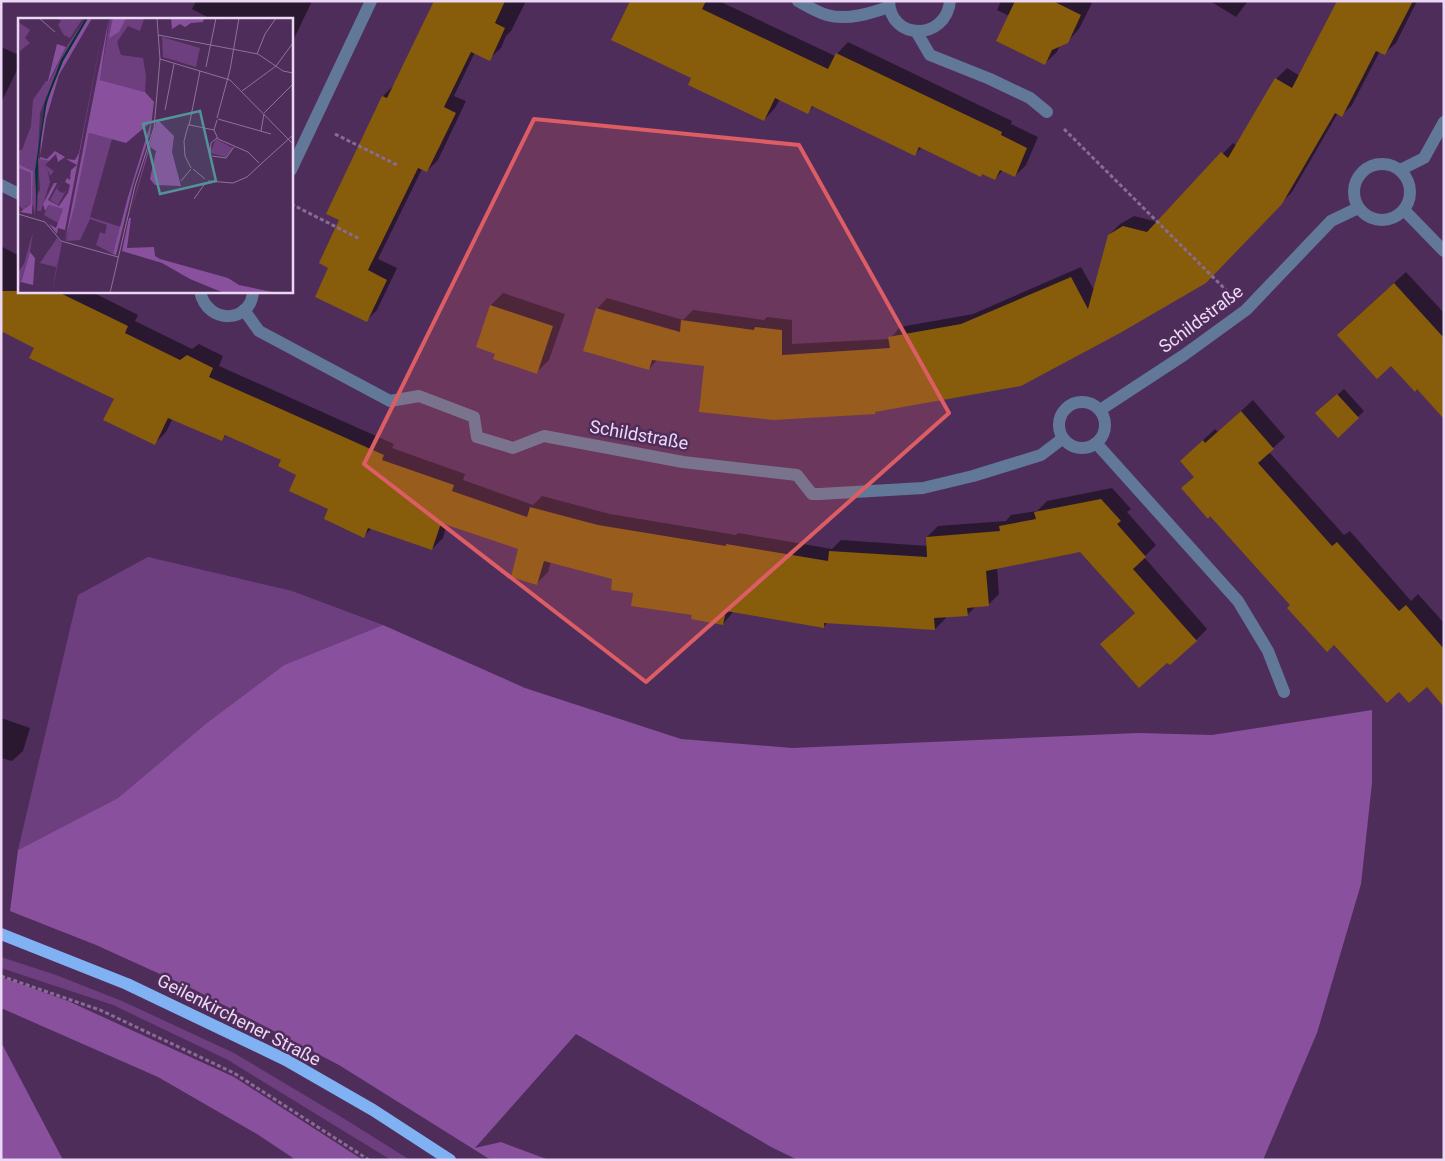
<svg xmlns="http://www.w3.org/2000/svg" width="1445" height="1161" font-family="Roboto,sans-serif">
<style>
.green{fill:#6e3f7f}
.forest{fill:#89519d}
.shadow{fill:#0007}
.building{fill:#875c0a}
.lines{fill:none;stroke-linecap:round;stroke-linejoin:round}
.path{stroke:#896c94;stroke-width:3;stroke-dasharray:4 2.5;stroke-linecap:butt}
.minor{stroke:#617899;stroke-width:12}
.major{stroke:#80b1f3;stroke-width:12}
.marked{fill:#dd5d65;fill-opacity:0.2;stroke:#dd5d65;stroke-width:4;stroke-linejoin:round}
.labels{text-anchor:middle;stroke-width:5;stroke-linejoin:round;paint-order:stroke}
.street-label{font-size:18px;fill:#ecd8f4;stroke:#4f2d5b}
.inset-road{fill:none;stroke:#8e7198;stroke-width:1}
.view{fill:#519396;fill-opacity:0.15;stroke:#519396;stroke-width:2.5}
.inset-edge{fill:none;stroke:#ecd8f4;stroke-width:2.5}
</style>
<rect width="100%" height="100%" fill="#4f2d5b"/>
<g class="green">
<polygon points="148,557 292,591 383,625 284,665 208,722 118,798 18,850 78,595"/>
<polygon points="1,957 56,975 122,1001 234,1053 343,1118 410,1160 391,1160 228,1060 113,1005 1,968"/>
</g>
<g class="forest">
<polygon points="383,625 525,688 681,739 792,748 1138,733 1212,735 1372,710 1372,783 1361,884 1317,1033 1263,1160 798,1160 773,1148 576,1034 475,1148 501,1142 549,1160 491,1160 339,1065 193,989 96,945 10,911 18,850 118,798 208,722 284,665"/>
<polygon points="1,977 68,1001 234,1077 363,1160 296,1160 257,1134 158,1077 1,1008"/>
<polygon points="1,1042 63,1160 1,1160"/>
</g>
<g class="shadow">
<polygon points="196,1 312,1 291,45 291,19 211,19 192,9"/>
<polygon points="435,1 526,1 511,31 506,36 501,48 489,59 475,52 454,96 466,101 438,160 427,171 422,169 378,259 397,268 377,310 366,321 330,267 341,219 383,96 394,85"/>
<polygon points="631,1 719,1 835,56 848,42 1012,121 1011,124 1038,137 1026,165 1015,176 1003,170 995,179 922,147 915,154 814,106 808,112 780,99 775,108 764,120 693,77"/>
<polygon points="1001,1 1089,1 1092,3 1079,29 1067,42 1060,45 1057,52 1045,63 1009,16 997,10"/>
<polygon points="1210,1 1248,1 1236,17"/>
<polygon points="1339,1 1417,1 1396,43 1385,53 1380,51 1352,105 1342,115 1338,113 1292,192 1216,270 878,410 875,413 705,365 658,359 649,369 597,309 607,298 683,320 693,310 764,320 767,317 792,320 792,344 890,339 900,327 973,314 1081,267 1094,290 1109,235 1120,224 1134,216 1158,222 1233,143 1237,146 1276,79 1287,68 1300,76"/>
<polygon points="1,47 19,55 19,66 1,103"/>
<polygon points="1,246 19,256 19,291 90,291 138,315 135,321 192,349 199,344 223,356 219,366 394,444 392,448 465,474 463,480 533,505 542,496 610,514 736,535 738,533 832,549 841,540 928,546 927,537 938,526 1006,521 1011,515 1037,511 1047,501 1112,488 1131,509 1127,512 1156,545 1144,557 1207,629 1196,640 1112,633 1136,612 1081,551 997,567 999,594 988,605 976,606 967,615 946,616 946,618 935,629 828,622 824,626 734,611 723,624 635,592 614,578 551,561 548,572 537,583 520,549 447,524 443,538 432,549 372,528 364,536 330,508 283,459 227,434 222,440 173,418 166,432 155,443 116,398 36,348 1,330"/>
<polygon points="1406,272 1444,313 1444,417 1417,388 1350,323"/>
<polygon points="503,293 565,314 549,360 537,372 491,305"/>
<polygon points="1344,389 1364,411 1338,436 1323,407"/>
<polygon points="1253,400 1285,437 1269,452 1344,535 1350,531 1411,601 1418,594 1444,623 1444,685 1399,690 1334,643 1292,605 1195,476 1181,461 1215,429 1218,432"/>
<polygon points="1,718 30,728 23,751 12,761 1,758"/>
</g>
<g class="building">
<polygon points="434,1 505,1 495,23 505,28 490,61 471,52 444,107 456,113 427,172 418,168 368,270 387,280 367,322 315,297 328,268 319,263 339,220 326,214 382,96 387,98"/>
<polygon points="630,1 706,1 702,9 828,69 836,53 1002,132 1001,135 1027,148 1015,177 1000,170 995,180 982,174 981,177 919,147 915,156 812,106 808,114 775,98 764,121 688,85 691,78 611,40"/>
<polygon points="1015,1 1053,1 1081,15 1068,43 1052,50 1045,65 996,41"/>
<polygon points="1337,1 1413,1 1385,55 1376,51 1342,117 1335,113 1282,204 1206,283 1120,333 1021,386 875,412 876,414 773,420 699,412 704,366 652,360 649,370 583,351 596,308 680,332 681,320 754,330 755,327 782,330 782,355 890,348 888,337 961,324 1071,277 1088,309 1108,235 1123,226 1147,232 1221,152 1228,158 1275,78 1292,88"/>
<polygon points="1394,283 1444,338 1444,419 1417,389 1415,392 1391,366 1377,379 1337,335"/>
<polygon points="1,291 56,291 128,326 125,333 180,360 187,355 213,368 209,377 384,455 382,460 454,485 452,491 527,517 530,507 598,525 726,546 726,544 828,561 829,551 927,557 926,537 1000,531 999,526 1036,519 1034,512 1101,499 1121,521 1117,524 1146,557 1133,569 1197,641 1170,665 1167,663 1139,688 1100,644 1135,613 1080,552 986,571 989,606 967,608 968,616 934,618 935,630 824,623 824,628 726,611 723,625 691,619 692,615 631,606 633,593 611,590 612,579 544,561 537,585 511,577 518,549 441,523 432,550 368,528 364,538 324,519 328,509 289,491 296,475 278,466 281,460 225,435 222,441 168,418 155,445 103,420 114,399 29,358 34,348 1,331"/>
<polygon points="490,305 553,326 537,374 493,359 495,354 476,347"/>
<polygon points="1337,394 1359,418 1338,438 1315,413"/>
<polygon points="1241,411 1274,449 1258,463 1332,546 1337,542 1399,611 1406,605 1444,649 1444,707 1427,687 1409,703 1399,692 1387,703 1334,645 1327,652 1287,608 1290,605 1210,516 1208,519 1181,488 1194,477 1180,461 1203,440 1205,443"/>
</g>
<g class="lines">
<g class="path">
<polyline points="1064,129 1228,292"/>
<polyline points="335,134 397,165"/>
<polyline points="291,204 360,239"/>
<polyline points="1,976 100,1010 234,1073 369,1160"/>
</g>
<g class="minor">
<path d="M798 1C807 6 817 12 827 15 847 21 871 13 889 7"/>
<path d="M889 1C890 41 946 41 950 1"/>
<polyline points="916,31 930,55 990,79 1030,98 1047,112"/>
<circle cx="1382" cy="192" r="28"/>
<polyline points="291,170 371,1"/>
<polyline points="1400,170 1424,158 1444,122"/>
<polyline points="1,185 19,194"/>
<polyline points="1404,210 1444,251"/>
<path d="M200 291C207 326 252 323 253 291"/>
<polyline points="244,310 259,331 390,401 419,396 474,417 477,437 513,448 544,436 683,462 797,475 812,494 820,494 923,488 973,476 1041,455 1062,439"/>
<circle cx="1082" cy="425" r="23"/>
<polyline points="1100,410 1184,355 1246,310 1331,221 1358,208"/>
<polyline points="1096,443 1238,601 1268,651 1284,692"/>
</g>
<polyline class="major" points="1,934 127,984 286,1060 373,1110 450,1160"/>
</g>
<path class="marked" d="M534 119 799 145 949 413 646 682 364 464Z"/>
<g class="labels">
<g class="street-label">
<text transform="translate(1201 319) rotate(-37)" y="6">Schildstraße</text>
<text transform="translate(639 435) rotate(10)" y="6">Schildstraße</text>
<text transform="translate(239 1020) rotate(27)" y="6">Geilenkirchener Straße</text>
</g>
</g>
<g transform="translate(18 18)">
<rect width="275" height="275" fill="#4f2d5b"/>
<path d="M39 0H65L52 20 46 17 40 7 43 3ZM68 0 43 42 22 95 17 198 15 187 8 188 7 193 0 187 1 149 13 155 14 186 15 153 0 146V132H4L13 108 15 82 28 63H32L49 28ZM92 1H126L122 13 110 8 99 24 103 37 125 40 128 58 127 74 82 62ZM0 4 12 12 7 20 12 25 2 33ZM144 19 182 30 178 49 145 39ZM71 115 94 121 72 199 103 209 95 236 78 227 82 214 87 216 89 207 72 201 62 222 48 223ZM198 121 215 130 208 139 192 135ZM20 140 31 143 27 147 36 153 32 158 29 150 32 164 23 193H19V177L22 172ZM41 166 39 171 42 174 46 175 49 171 40 187 32 182ZM31 187 45 191 40 205 26 197ZM15 214 12 234 0 272V254L6 246ZM39 220 44 225 34 275 40 239 38 249 22 245Z" fill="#6e3f7f"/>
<path d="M70 0 73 2 41 57 28 101 22 139 29 141 37 133 47 139 40 144 38 136 31 143 22 141 24 103 33 72 45 43ZM87 0 47 212 40 210 39 216 31 206 38 210 45 191 31 187 27 193 25 186 36 165H39L30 182 41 188 50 175 52 167 47 164 49 160 52 162 53 152 59 147 48 141 57 142 61 135ZM91 0 82 62 127 74 136 84 132 116 116 164 98 237 95 236 110 179 133 104 108 125 71 115 56 190 47 223ZM95 0H108L101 14 91 20ZM153 0H186L185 4 173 5 167 9 162 6 154 11ZM39 26 48 29 31 63H30ZM141 103 156 118 154 134 163 168 137 167 132 161 138 133 132 129 111 199 138 104ZM0 146 15 153 14 196 2 194 13 186V155L1 150 0 152ZM111 200H113L109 230 136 229 137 238 142 241 210 260 221 267 259 275H206L172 261 144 245 104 233ZM12 234 17 240 15 267 3 264Z" fill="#89519d"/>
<path d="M68 0H70L45 43 29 83 20 140 19 198 17 153 27 84 43 42Z" fill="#003435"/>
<path class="inset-road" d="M21 0 37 14M140 17 240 36 265 53 275 55M239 36 247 16 258 0M142 41 212 62 275 126M188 49 198 0M224 73 258 48 275 25M147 92 156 46M246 95 275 66M199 100 212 52 221 0M200 101 253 116M199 102 196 112 200 121 230 134 241 145M170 106 171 108 182 53M172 107 196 112M170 108 166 123 167 138 173 150M243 113 246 96M192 136 193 125 199 120M194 138 208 140 216 129M244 145 275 117M175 151 187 161M163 163 173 151M190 163 215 165 229 159 244 145 241 148M176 181 188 164M0 196 27 204 43 223 100 239M92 275 117 168 136 110 142 41 139 0"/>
<path class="view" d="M182 93 198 163 142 176 125 106Z"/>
<rect width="275" height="275" class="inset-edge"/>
</g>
<rect width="1445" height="1161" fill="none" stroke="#ecd8f4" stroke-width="5"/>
</svg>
